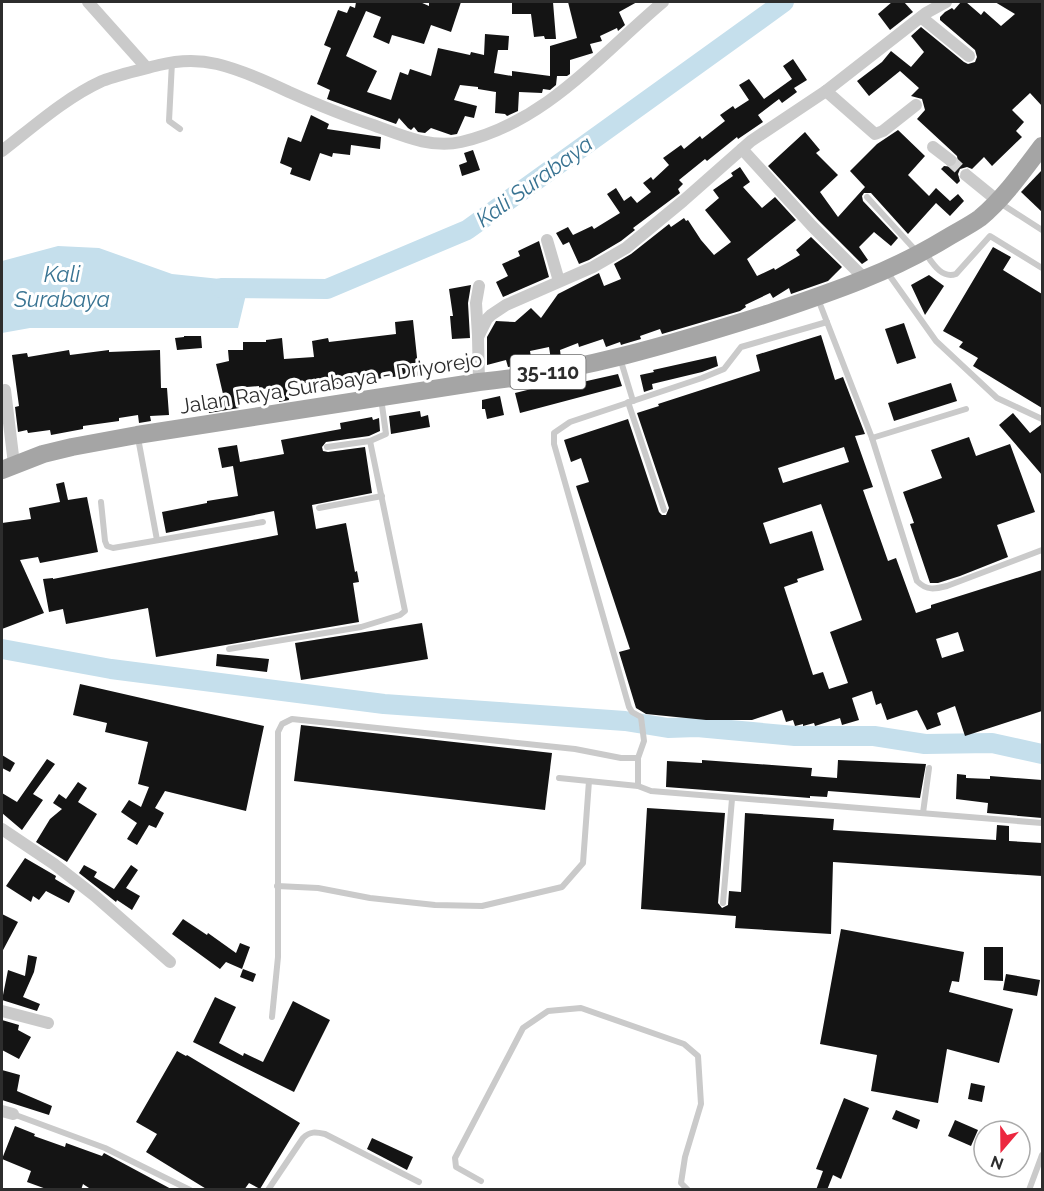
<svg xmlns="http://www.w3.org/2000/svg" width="1044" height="1191" font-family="Raleway,sans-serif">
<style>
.water{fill:#c5dfec}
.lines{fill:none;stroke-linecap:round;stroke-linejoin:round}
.river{stroke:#c5dfec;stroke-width:20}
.building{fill:#141414;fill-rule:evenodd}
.street-tunnel{stroke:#d5d5d5;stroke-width:12;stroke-dasharray:12 6;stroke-linecap:butt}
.lane{stroke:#cacaca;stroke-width:6}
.street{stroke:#cacaca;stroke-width:12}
.primary{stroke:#a5a5a5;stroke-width:18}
.labels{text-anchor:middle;stroke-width:6;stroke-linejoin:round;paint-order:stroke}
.shield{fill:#fff;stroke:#6c6c6c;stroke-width:1.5}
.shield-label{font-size:20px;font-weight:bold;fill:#2d2d2d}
.street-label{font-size:21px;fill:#2d2d2d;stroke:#fff}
.water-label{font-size:22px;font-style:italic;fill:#387392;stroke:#fff}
</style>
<rect width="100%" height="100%" fill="#fff"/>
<polygon class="water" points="58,246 99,248 172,274 249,282 238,328 30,328 2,333 2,261"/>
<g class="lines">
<g class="river">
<polyline points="221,288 327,289 467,230 784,2"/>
<polyline points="2,649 111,669 384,704 625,721 668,728 697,727 795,736 874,736 925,744 992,743 1042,754"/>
</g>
</g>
<g class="building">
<polygon points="356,2 420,2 429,6 429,2 461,2 451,32 431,25 424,44 392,35 389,44 373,37 381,17 366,11 346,56 377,71 367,92 391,100 400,72 408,75 410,69 431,76 438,48 470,55 471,52 484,55 485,34 509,36 508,50 498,50 494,73 512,76 512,71 550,76 550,46 577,38 568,2 637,2 619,12 625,25 618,31 617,28 600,36 602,41 590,44 593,53 570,60 570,74 567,76 555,76 557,76 556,85 550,90 543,89 542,93 519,92 518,111 507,116 505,114 495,113 496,92 478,89 478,87 460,85 454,100 477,106 474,118 465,116 457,134 451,135 431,128 425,133 418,132 414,127 411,130 408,128 399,118 396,124 327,99 330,90 317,84 331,48 324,45 338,10 347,13 350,6 355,8"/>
<polygon points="512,2 553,2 556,39 545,39 544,36 534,37 531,14 512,14"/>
<polygon points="892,2 904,2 913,12 890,30 878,14"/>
<polygon points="961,2 966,2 981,15 984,11 1001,26 1015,14 995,2 1042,2 1042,106 1030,93 1012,110 1024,122 1016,131 1022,137 992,166 984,157 972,169 967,167 960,169 958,174 960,181 957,184 941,169 944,166 954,167 958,162 957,156 917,119 925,110 922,99 911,96 919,88 900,71 869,96 857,81 882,62 891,51 911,67 924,52 911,36 921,27 964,62 968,64 975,62 977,57 975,50 940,20 940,17 945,12 952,8 954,10"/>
<polygon points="793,59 807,80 794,88 797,92 782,103 779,99 758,115 763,122 738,139 737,137 707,161 705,159 679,180 683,184 678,189 680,193 633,228 635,230 621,241 589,260 574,266 579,264 569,242 563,245 556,233 568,227 573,235 592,226 594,229 620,213 607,194 616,188 624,201 631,196 637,203 651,192 643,183 651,177 653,180 669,165 663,158 681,145 684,149 700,136 702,139 725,121 720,115 733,106 735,109 749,100 739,85 749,79 764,99 792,79 783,66"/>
<polygon points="311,115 329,124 327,129 381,137 380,149 351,145 350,155 333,153 332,157 320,153 310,181 290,174 292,168 280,163 285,146 288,137 301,142"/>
<polygon points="898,130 925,156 908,175 929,196 936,188 950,201 958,194 964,201 950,216 936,203 908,234 871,193 864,193 862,196 863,201 898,238 891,246 874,232 859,247 868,260 862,264 818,220 768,166 805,132 820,150 816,153 838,175 820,192 838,217 865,187 850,171 877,144"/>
<polygon points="473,150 480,170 462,176 459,165 467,162 464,153"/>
<polygon points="740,167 750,182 743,187 762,208 775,197 796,220 747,259 757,276 774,268 775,270 800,255 796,250 811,237 842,267 828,281 791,294 789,288 773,298 770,293 745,305 746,307 740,311 662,334 660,329 640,336 641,339 624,344 621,345 620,342 606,347 603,339 579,347 578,343 560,350 561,358 551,360 549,347 530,351 531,357 517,359 516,366 508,367 506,360 487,365 487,337 496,321 515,322 531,308 541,318 558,294 599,273 604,286 621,279 614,264 631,254 669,224 671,227 684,218 686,221 688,220 701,240 714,255 731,242 705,210 719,198 713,190 733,176 731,173"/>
<polygon points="1042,170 1042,212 1021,192"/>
<polygon points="539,241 549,277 503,297 496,282 508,276 502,264 520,256 518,251"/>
<polygon points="993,247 1011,257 1003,270 1042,294 1042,408 973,366 978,358 959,347 963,342 943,331"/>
<polygon points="929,275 944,286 925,315 911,285"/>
<polygon points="471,285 468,303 470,338 452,339 450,316 453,316 449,289"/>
<polygon points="413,320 419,376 402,378 401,376 335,384 336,388 317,391 317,394 308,395 306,383 288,384 289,400 279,402 279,388 259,389 259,386 234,388 239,408 209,413 205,398 223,394 216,364 229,361 228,350 243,350 243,342 266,342 266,340 282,338 284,359 314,357 312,341 328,338 329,342 396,334 395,322"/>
<polygon points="904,323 916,358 897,364 885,329"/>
<path d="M821 335 835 380 843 377 865 434 855 436 873 487 863 490 888 561 896 558 916 613 931 608V605L1042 570V711L965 736 955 706 937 713 941 725 927 730 917 710 887 720 881 703 876 705 872 691 852 698 859 720 842 725 840 718 815 726 814 723 803 726V724L795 726 793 720 786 722 782 710 752 720H706L646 714 636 708 619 652 630 649 576 486 589 482 581 458 571 462 564 440 628 419 659 512 662 515H666L669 508 637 413 659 406 658 404 760 371 756 355ZM844 447 849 462 783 483 778 468ZM821 504 862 620 830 632 848 683 829 689 823 672 813 675 784 587 798 582 797 579 824 570 812 531 770 544 763 523ZM958 632 964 651 942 658 936 639Z"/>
<polygon points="184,336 201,336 202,348 177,350 175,338 184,337"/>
<polygon points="69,350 70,355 109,350 109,352 160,350 161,388 167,388 169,415 150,416 151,421 139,423 138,415 119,418 119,421 83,426 83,429 51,435 50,430 28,433 27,430 18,432 15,407 19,406 12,355 27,353 28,357"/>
<polygon points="716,356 718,366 702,372 652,384 653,389 644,392 640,375 654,372 653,370"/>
<polygon points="618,374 622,386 520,413 515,393 568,380 569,385"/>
<polygon points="951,383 957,401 894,421 888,403"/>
<polygon points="500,396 504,415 487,419 485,409 482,409 482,400"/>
<polygon points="420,411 421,417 428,415 430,427 391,434 389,416"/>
<polygon points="1013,413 1030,433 1042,424 1042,475 999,425"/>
<polygon points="372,417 373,420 379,418 380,431 369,436 326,442 322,447 323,451 328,452 365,447 372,493 312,505 316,529 346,523 355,572 357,571 359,582 353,583 359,622 156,657 148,608 66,624 63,609 49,612 43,579 53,578 53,579 278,535 274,511 166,533 162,512 207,503 207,501 238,496 233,466 222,468 218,448 237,445 240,462 284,454 281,440 341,429 340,423"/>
<polygon points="969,437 976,456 1010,444 1035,512 997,525 1008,557 960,576 938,583 930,583 910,524 914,523 903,492 942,478 931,450"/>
<polygon points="64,482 68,500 87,497 98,552 40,563 38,557 20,560 44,613 2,629 2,523 31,519 29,508 60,502 56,484"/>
<polygon points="422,623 428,659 301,680 295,643"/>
<polygon points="217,654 269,659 267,672 216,666"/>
<polygon points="80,684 264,726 246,811 165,791 155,808 164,813 156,828 149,825 137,845 127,839 137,823 121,812 129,800 141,807 149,787 138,784 148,742 105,732 107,723 73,715"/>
<polygon points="301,725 552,753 545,810 294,781"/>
<polygon points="2,755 15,763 10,772 2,768"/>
<polygon points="47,759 55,764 33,794 43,800 22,830 2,813 2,793 17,802"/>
<polygon points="702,760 812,768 811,776 837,778 838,760 926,764 920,798 828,791 827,797 810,796 810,798 666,787 667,761 702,763"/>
<polygon points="957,774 966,775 966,778 990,779 990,776 1042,780 1042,818 987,813 988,803 956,799"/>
<polygon points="78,782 87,788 78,802 97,814 67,862 36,842 50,819 62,809 53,803 59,794 66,799"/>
<polygon points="647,808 725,813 718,903 722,908 728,905 729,891 741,892 745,813 834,819 833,830 996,840 997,825 1009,826 1009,841 1042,843 1042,876 833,862 831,934 735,928 736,916 641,909"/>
<polygon points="25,858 56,876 55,879 75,891 69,903 46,891 39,900 33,896 31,902 6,886"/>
<polygon points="84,865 97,872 94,877 114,889 131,865 138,870 126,888 140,896 132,910 117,900 116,902 79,873"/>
<polygon points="2,914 18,922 2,952"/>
<polygon points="183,919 207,935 208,933 236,953 240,943 250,947 242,969 226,962 220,969 172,934"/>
<polygon points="841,929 964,952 959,982 952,981 949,992 1013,1009 999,1063 947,1049 938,1103 871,1091 877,1055 820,1044"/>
<polygon points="984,947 1003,947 1003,981 984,980"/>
<polygon points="28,955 37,957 34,972 23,997 40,1004 37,1011 2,1000 8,970 25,976"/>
<polygon points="243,969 256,974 253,982 240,977"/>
<polygon points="1006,974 1040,980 1037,996 1003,990"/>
<polygon points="215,997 236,1007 219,1043 243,1056 244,1053 263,1062 293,1001 330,1020 294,1092 193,1042"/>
<polygon points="2,1020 19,1025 18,1030 31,1037 19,1059 2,1050"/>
<polygon points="177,1051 186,1056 187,1055 300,1123 260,1189 249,1183 244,1190 208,1190 146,1152 157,1134 136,1122"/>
<polygon points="2,1070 20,1075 17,1091 52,1106 49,1115 2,1100"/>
<polygon points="971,1083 985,1086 982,1102 968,1099"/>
<polygon points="844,1098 869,1108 841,1179 833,1175 827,1190 816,1190 823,1171 816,1169"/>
<polygon points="896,1110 920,1120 917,1129 892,1119"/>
<polygon points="955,1120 978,1130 971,1146 948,1136"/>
<polygon points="15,1126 35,1134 34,1136 65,1147 66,1143 102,1156 104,1153 173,1190 92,1190 83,1184 81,1190 49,1190 27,1182 31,1171 2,1159"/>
<polygon points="372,1138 413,1157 407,1170 367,1149"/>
</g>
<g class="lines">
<polyline class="street-tunnel" points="950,160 966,175"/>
<g class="lane">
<polyline points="172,62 169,121 180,129"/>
<polyline points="867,197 917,252"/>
<polyline points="1000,203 1042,230"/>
<path d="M926 254C933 264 942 279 956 274L990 236 1042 268"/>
<polyline points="887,272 936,341 997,398 1042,419"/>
<path d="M818 299 872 438 917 581C927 591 935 589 947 586L1042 550"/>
<polyline points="620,358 633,401"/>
<polyline points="628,402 664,510"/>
<polyline points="138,438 157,540"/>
<polyline points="872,438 966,409"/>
<polyline points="327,447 370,441 386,434 381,398"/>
<polyline points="101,502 105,541 107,546 113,548 263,522"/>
<polyline points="319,508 382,496"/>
<polyline points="229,649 361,627 400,615 405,611 370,441"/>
<polyline points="638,758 638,786 651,791 1042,823"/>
<polyline points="559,778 638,786"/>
<polyline points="923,813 929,768"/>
<polyline points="277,886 318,888 370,898 435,905 482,906 562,887 583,863 589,781"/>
<polyline points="723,903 732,799"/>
<polyline points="272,1017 278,957 278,732 282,724 292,719 575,749 621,758 638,758 644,741 641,717 632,712 629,707 554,444 554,433 570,422 702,378 724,369 741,347 827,322"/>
<polyline points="13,1114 105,1148 190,1190"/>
<polyline points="481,1181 456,1167 455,1158 523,1028 548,1011 581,1008 684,1044 698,1056 701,1104 685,1157 681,1183 688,1190"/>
<path d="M268 1190 303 1138C310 1131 316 1132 325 1134L419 1182"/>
<polyline points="1029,1190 1042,1155"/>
</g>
<g class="street">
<polyline points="88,2 146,67"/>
<polyline points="921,17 969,56"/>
<polyline points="826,91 875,134 883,131 916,105"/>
<polyline points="933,147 950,160"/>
<polyline points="742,149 812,226 866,280"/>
<path d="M2 151C33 127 65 98 102 81 120 74 140 70 159 65 179 60 196 59 217 64 242 70 266 81 289 92 316 104 345 116 373 125 401 135 431 149 461 142 545 123 600 55 663 2"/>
<polyline points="966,175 998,201"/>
<polyline points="547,240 559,281"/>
<polyline points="478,336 476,303 479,286"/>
<polyline points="479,382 478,337 487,319 491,315 506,305 593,267 626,248 683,201 751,141 826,91 926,13 946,2"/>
<polyline points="5,390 14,464"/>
<polyline points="2,829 54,864 95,896 170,962"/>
<polyline points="2,1011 48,1023"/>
<polyline points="2,1111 13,1114"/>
</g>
<path class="primary" d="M2 470 43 454 72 447 137 435 479 382C579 372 675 343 770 313 832 292 889 273 945 239 956 232 969 226 980 218 1004 198 1023 171 1042 146"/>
</g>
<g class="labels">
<rect class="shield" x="510.5" y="355" width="75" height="34" rx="4.5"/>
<g class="shield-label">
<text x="548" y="379">35-110</text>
</g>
<g class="street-label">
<text transform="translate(331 383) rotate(-9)" y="7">Jalan Raya Surabaya - Driyorejo</text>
</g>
<g class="water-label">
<text transform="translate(534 181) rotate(-36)" y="8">Kali Surabaya</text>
<text x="62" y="282">Kali<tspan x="62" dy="25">Surabaya</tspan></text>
</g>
</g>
<rect width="1044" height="1191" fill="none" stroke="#2d2d2d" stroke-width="6"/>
<g transform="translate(1002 1149) rotate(200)"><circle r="28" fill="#ffffff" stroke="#ababab" stroke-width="1.5"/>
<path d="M0-4.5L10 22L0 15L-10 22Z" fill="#ec273f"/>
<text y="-9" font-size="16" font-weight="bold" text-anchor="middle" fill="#2d2d2d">N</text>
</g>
</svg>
